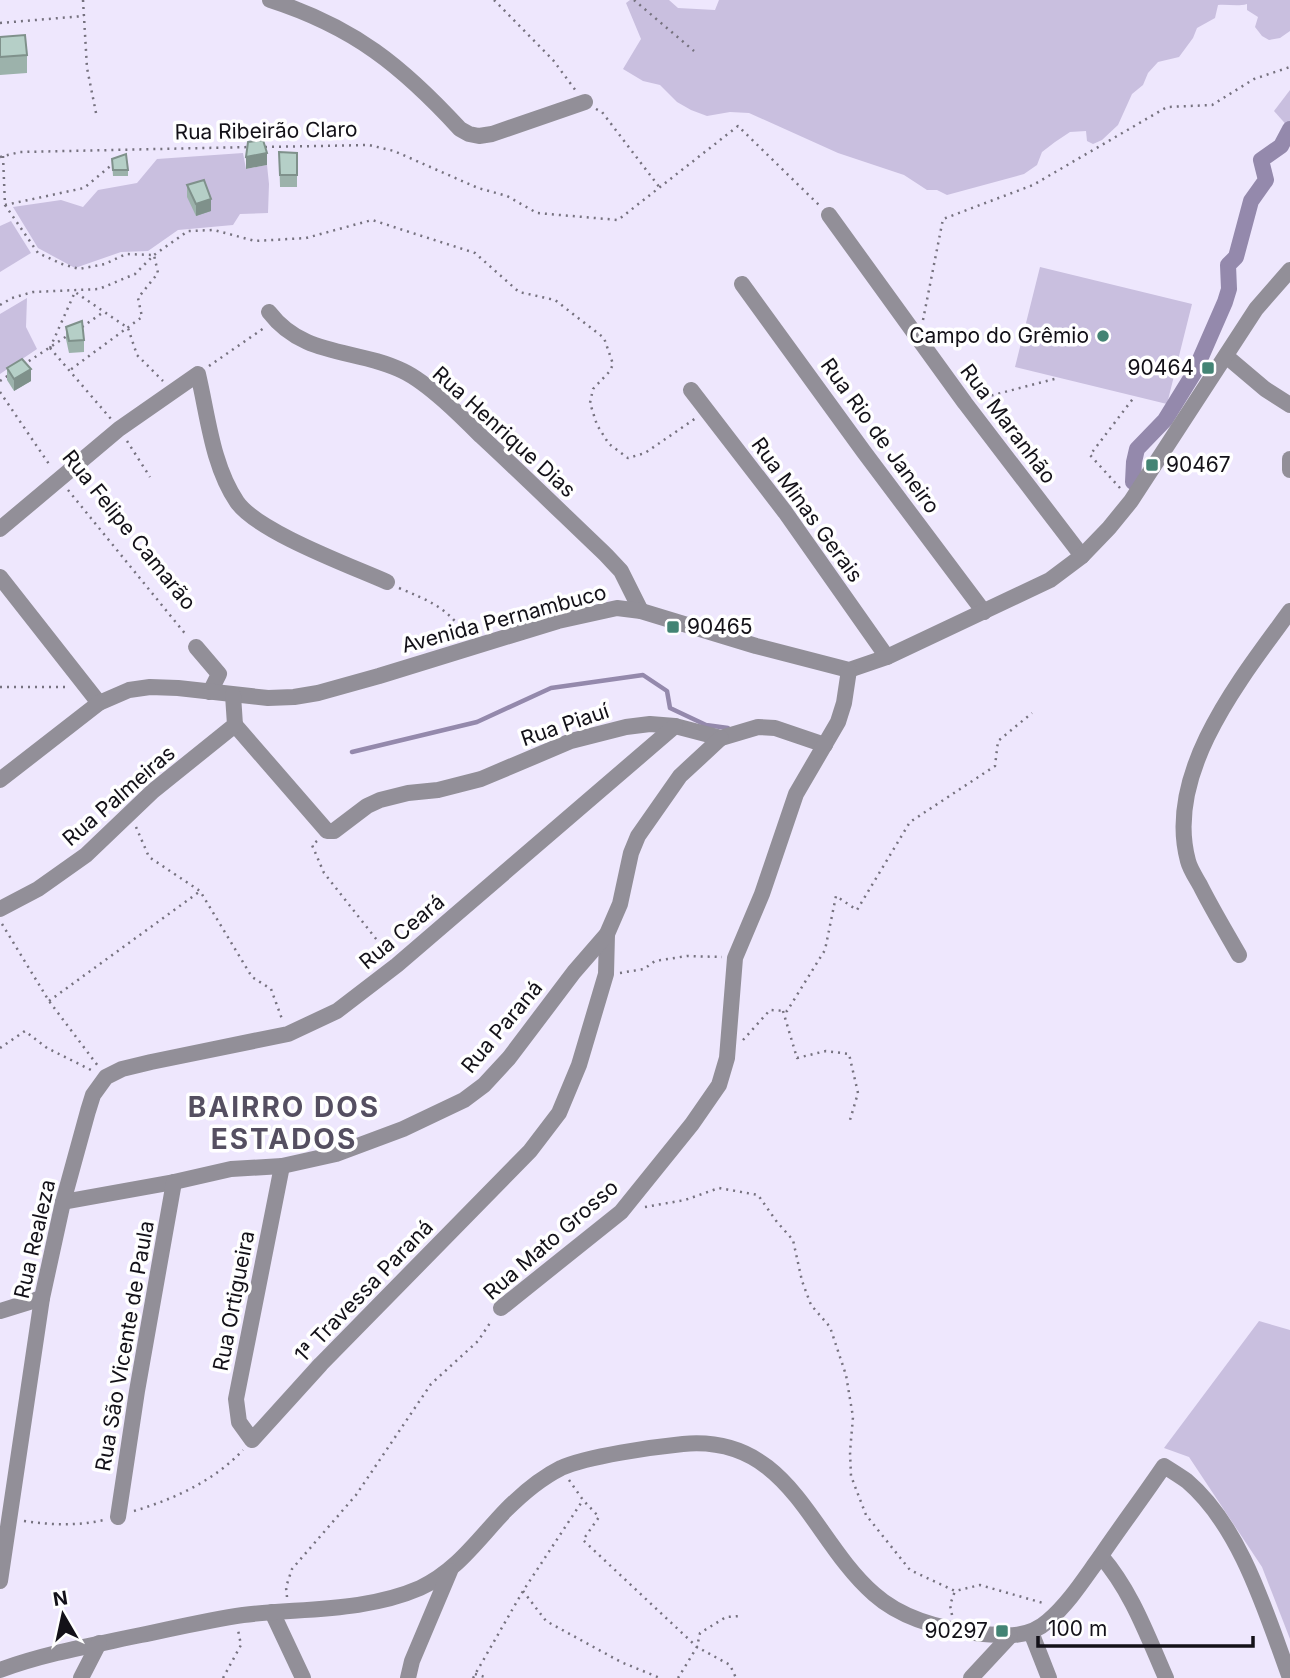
<svg xmlns="http://www.w3.org/2000/svg" width="1290" height="1678" font-family="Inter,sans-serif">
<style>
.green{fill:#c9bfdf}
.lines{fill:none;stroke-linecap:round;stroke-linejoin:round}
.stream{stroke:#9489ac;stroke-width:4.5}
.canal{stroke:#9489ac;stroke-width:16}
.path{stroke:#76727f;stroke-width:2.5;stroke-dasharray:2 5;stroke-linecap:butt}
.minor{stroke:#928f98;stroke-width:16}
.wall{fill:#9cb2ab}
.shaded-wall{fill:#7f918b}
.building{fill:#b5cfc7;stroke:#7f918b;stroke-width:2}
.poi-dot{fill:#438474;stroke:#fff;stroke-width:2.5}
.labels{text-anchor:middle;stroke-width:7;stroke-linejoin:round;paint-order:stroke}
.street-label{font-size:21px;fill:#131118;stroke:#fff}
.poi-label{font-size:21px;fill:#131118;stroke:#fff;text-anchor:end}
.district-label{font-size:28px;font-weight:bold;letter-spacing:2px;fill:#554f61;stroke:#fff}
</style>
<rect width="100%" height="100%" fill="#eee7fd"/>
<g class="green">
<path d="M630 0H669L678 8 715 10 719 0H1290V31L1280 38 1269 40 1262 36 1255 27 1258 17 1247 10V4C1237 7 1228 4 1218 5L1215 18 1197 28 1193 38 1179 57 1158 62 1148 73 1143 85 1132 94 1118 125 1102 140 1093 144 1087 141 1086 131 1070 132 1055 142 1042 152 1037 165 1024 174 947 195 937 190H927L904 175 838 153 749 113 730 112 707 116 691 110 677 102 660 85 643 81 623 69 641 39 626 3Z"/>
<polygon points="1290,90 1290,129 1274,111"/>
<polygon points="243,153 246,169 267,165 269,184 268,213 240,214 233,225 178,230 148,251 121,252 75,268 38,248 13,207 61,200 83,207 98,190 137,183 157,159"/>
<polygon points="11,221 31,253 0,272 0,226"/>
<polygon points="1040,267 1192,304 1167,404 1015,367"/>
<polygon points="27,298 26,327 37,349 0,374 0,314"/>
<polygon points="1259,1321 1290,1330 1290,1639 1262,1567 1189,1457 1164,1448"/>
</g>
<g class="lines">
<polyline class="stream" points="352,752 477,722 551,688 643,675 667,691 670,708 706,725 728,728"/>
<polyline class="canal" points="1133,482 1134,462 1137,449 1165,420 1194,373 1225,302 1229,289 1228,265 1236,257 1251,201 1266,180 1261,160 1281,146 1290,129"/>
<g class="path">
<polyline points="83,0 87,68 97,118"/>
<polyline points="494,0 553,60 576,91"/>
<polyline points="634,0 694,51"/>
<polyline points="0,23 84,16"/>
<polyline points="596,109 602,112 660,188"/>
<polyline points="265,147 369,145 394,151 478,188 507,196 537,213 618,220 738,126 819,205"/>
<polyline points="3,156 5,205 38,253 62,264 79,269 105,264 126,254 154,255 158,273 138,298 142,317 70,370"/>
<polyline points="0,157 20,152 251,147"/>
<polyline points="5,205 84,188 114,163"/>
<polyline points="0,305 12,298 33,292 99,289 135,274 154,255 188,231 214,230 255,241 306,238 372,220 475,253 519,292 555,300 604,338 613,364 610,371 593,389 590,403 597,425 609,444 628,458 645,453 696,418"/>
<polyline points="923,320 943,219 1033,185 1167,107 1212,105 1254,79 1290,67"/>
<polyline points="82,327 105,311"/>
<polyline points="50,348 75,292 128,328 137,355 163,381"/>
<polyline points="50,348 111,419"/>
<polyline points="23,365 67,336"/>
<polyline points="209,366 264,328"/>
<polyline points="0,381 9,375"/>
<polyline points="0,392 51,467"/>
<polyline points="978,399 1058,378"/>
<polyline points="127,441 150,477"/>
<polyline points="1120,488 1090,455 1135,396"/>
<polyline points="68,490 187,636"/>
<path d="M399 588C427 600 447 607 464 633"/>
<polyline points="0,687 67,687"/>
<polyline points="136,827 149,857 200,891 252,977 271,989 282,1019"/>
<polyline points="317,841 312,845 324,873 388,954"/>
<polyline points="2,924 49,1001 98,1066"/>
<polyline points="620,973 644,969 655,961 687,956 722,957"/>
<polyline points="49,1001 199,892"/>
<polyline points="783,1011 797,1058 826,1051 849,1054 858,1093 850,1120"/>
<polyline points="743,1040 770,1010 787,1011 825,950 836,896 857,910 910,822 995,766 998,741 1032,713"/>
<polyline points="0,1048 25,1031 47,1048 93,1071"/>
<polyline points="645,1207 685,1200 719,1188 758,1195 777,1222 793,1240 802,1281 811,1305 830,1327 846,1375 853,1417 850,1452 851,1476 866,1515 910,1570 955,1591 980,1585 1043,1603"/>
<polyline points="569,1480 583,1500 599,1517 583,1540 697,1647 730,1665 736,1678"/>
<path d="M134 1511C174 1499 214 1481 243 1450"/>
<path d="M24 1521C52 1525 77 1526 104 1520"/>
<polyline points="523,1591 546,1621 621,1662 660,1678"/>
<polyline points="287,1597 286,1587 292,1569 356,1495 431,1384 478,1341 492,1320"/>
<polyline points="952,1615 950,1605 955,1591"/>
<polyline points="475,1674 488,1678"/>
<polyline points="223,1678 241,1645 238,1630"/>
<polyline points="473,1678 523,1591 583,1500"/>
<polyline points="678,1678 697,1647 700,1633 726,1617 740,1616"/>
</g>
<g class="minor">
<path d="M270 0C354 27 402 66 460 129L469 134 479 136 492 134 585 102"/>
<polyline points="829,215 965,403 1082,556"/>
<polyline points="742,284 864,452 984,612"/>
<path d="M269 312C304 358 356 348 403 371 428 383 461 416 481 436 523 475 564 515 606 555L621 571 641 611"/>
<polyline points="1226,356 1265,389 1290,405"/>
<polyline points="691,390 785,512 887,657"/>
<polyline points="1290,459 1290,470"/>
<path d="M0 529 119 429 198 374C208 416 212 465 237 502 258 532 351 566 387 582"/>
<polyline points="0,577 99,703"/>
<polyline points="196,647 219,674 210,692"/>
<polyline points="235,725 327,831 334,831 367,806 380,800 408,793 438,790 481,779 571,741 626,727 650,724 675,726 721,738 758,727 775,728 825,745"/>
<polyline points="0,780 99,703 129,690 150,687 178,688 268,698 294,697 318,693 379,676 558,621 617,608 641,611 756,646 849,670 887,657 1050,580 1082,556 1109,528 1131,501 1256,309 1290,270"/>
<polyline points="0,909 38,889 86,855 153,791 235,725 233,695"/>
<path d="M1239 955C1226 932 1212 909 1200 885 1196 878 1190 869 1188 861 1164 773 1241 678 1290 611"/>
<polyline points="282,1166 236,1399 239,1422 252,1440 321,1364 530,1151 559,1113 579,1065 606,974 607,934"/>
<polyline points="63,1202 174,1182 231,1169 282,1166 336,1154 403,1129 464,1100 484,1085 509,1058 574,972 607,934 620,904 631,853 638,836 680,776 721,738"/>
<polyline points="501,1308 621,1212 692,1124 719,1085 727,1058 735,958 762,894 796,794 838,722 844,703 849,670"/>
<polyline points="0,1311 42,1298"/>
<polyline points="118,1517 137,1391 174,1182"/>
<path d="M1101 1556C1132 1592 1147 1635 1166 1678"/>
<polyline points="0,1581 42,1298 63,1202 88,1111 93,1095 106,1077 122,1069 151,1062 288,1034 337,1011 397,965 675,726"/>
<polyline points="272,1612 303,1678"/>
<polyline points="1031,1632 1049,1678"/>
<path d="M0 1670C46 1653 94 1645 141 1635 175 1628 209 1620 243 1615 301 1608 365 1612 420 1588 457 1571 479 1538 506 1510 522 1494 541 1478 561 1468 588 1456 653 1447 683 1444 790 1434 810 1538 874 1594 903 1620 945 1630 983 1634 1007 1636 1029 1638 1048 1621 1069 1603 1084 1579 1100 1557 1121 1526 1143 1497 1164 1466 1172 1471 1180 1476 1187 1481 1241 1527 1266 1613 1290 1678"/>
<polyline points="81,1678 99,1643"/>
<polyline points="408,1678 412,1661 450,1571"/>
<polyline points="971,1678 1010,1636"/>
</g>
</g>
<g class="wall">
<polygon points="0,37 27,55 27,73 0,75"/>
<polygon points="279,152 297,153 297,187 280,187"/>
<polygon points="112,159 128,170 128,176 113,176"/>
<polygon points="187,185 211,211 196,216 187,197"/>
<polygon points="66,327 84,340 84,352 69,353 66,339"/>
<polygon points="7,368 31,381 14,391 7,380"/>
</g>
<g class="shaded-wall">
<polygon points="267,153 267,165 246,169 246,157"/>
<polygon points="211,199 211,211 196,216 196,204"/>
<polygon points="31,369 31,381 14,391 14,379"/>
</g>
<g class="building">
<polygon points="25,35 27,55 0,57 0,37"/>
<polygon points="263,140 267,153 246,157 248,142"/>
<polygon points="279,152 297,153 297,175 280,175"/>
<polygon points="126,154 128,170 113,170 112,159"/>
<polygon points="204,180 211,199 196,204 187,185"/>
<polygon points="82,321 84,340 69,341 66,327"/>
<polygon points="22,359 31,369 14,379 7,368"/>
</g>
<g class="poi-dot">
<circle cx="1103" cy="336" r="7"/>
<rect x="1201" y="361" width="14" height="14" rx="3.5"/>
<rect x="1145" y="458" width="14" height="14" rx="3.5"/>
<rect x="666" y="620" width="14" height="14" rx="3.5"/>
<rect x="995" y="1624" width="14" height="14" rx="3.5"/>
</g>
<g class="labels">
<g class="street-label">
<text transform="translate(266 131) rotate(-1)" y="7">Rua Ribeirão Claro</text>
<text transform="translate(1008 424) rotate(53)" y="7">Rua Maranhão</text>
<text transform="translate(504 432) rotate(42)" y="7">Rua Henrique Dias</text>
<text transform="translate(880 436) rotate(54)" y="7">Rua Rio de Janeiro</text>
<text transform="translate(807 510) rotate(54)" y="7">Rua Minas Gerais</text>
<text transform="translate(129 530) rotate(51)" y="7">Rua Felipe Camarão</text>
<text transform="translate(504 619) rotate(-15)" y="7">Avenida Pernambuco</text>
<text transform="translate(565 725) rotate(-19)" y="7">Rua Piauí</text>
<text transform="translate(119 796) rotate(-41)" y="7">Rua Palmeiras</text>
<text transform="translate(402 932) rotate(-40)" y="7">Rua Ceará</text>
<text transform="translate(502 1027) rotate(-50)" y="7">Rua Paraná</text>
<text transform="translate(35 1239) rotate(-77)" y="7">Rua Realeza</text>
<text transform="translate(551 1240) rotate(-41)" y="7">Rua Mato Grosso</text>
<text transform="translate(364 1291) rotate(-46)" y="7">1ª Travessa Paraná</text>
<text transform="translate(234 1301) rotate(-79)" y="7">Rua Ortigueira</text>
<text transform="translate(125 1346) rotate(-80)" y="7">Rua São Vicente de Paula</text>
</g>
<g class="poi-label">
<text x="1089" y="343">Campo do Grêmio</text>
<text x="1194" y="375">90464</text>
<text x="1166" y="472" text-anchor="start">90467</text>
<text x="687" y="634" text-anchor="start">90465</text>
<text x="988" y="1638">90297</text>
</g>
<g class="district-label">
<text x="284" y="1117">BAIRRO DOS<tspan x="284" dy="32">ESTADOS</tspan></text>
</g>
</g>
<g transform="translate(63 1615) rotate(351)" stroke="#ffffff" stroke-width="5" paint-order="stroke">
<path d="M0-5L12 26L0 18L-12 26Z" fill="#131118"/>
<text y="-10" font-size="19" font-weight="bold" text-anchor="middle" fill="#131118">N</text>
</g>
<path d="M1038 1636v10h215v-10" fill="none" stroke="#131118" stroke-width="3.5"/>
<text x="1048" y="1636" font-size="21" fill="#131118" stroke="#ffffff" stroke-width="5" paint-order="stroke">100 m</text>
</svg>
